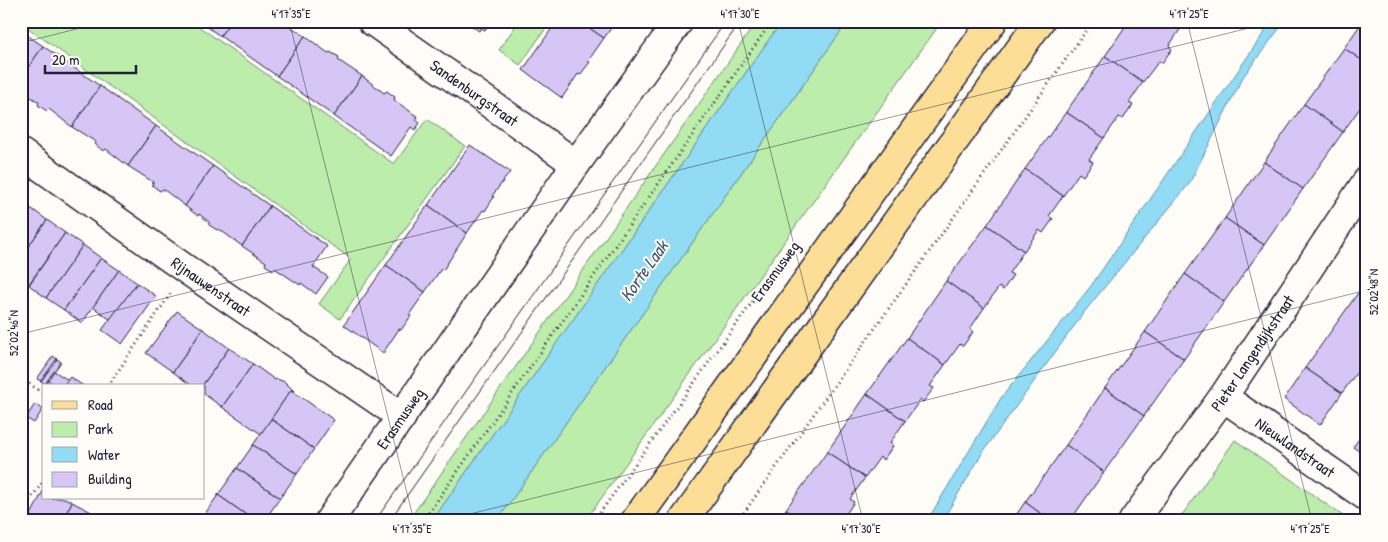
<svg xmlns="http://www.w3.org/2000/svg" width="1388" height="542" font-family="'Patrick Hand',sans-serif">
<style>
.green{fill:#bdedab;stroke:#708873}
.water{fill:#92dbf4;stroke:#6591aa}
.building{fill:#d7c5f6;stroke:#22223b}
.lines{fill:none;stroke-linecap:round;stroke-linejoin:round}
.minor-casing{stroke:#22223b;stroke-width:31}
.major-casing{stroke:#22223b;stroke-width:31}
.path{stroke:#22223b;stroke-width:3;stroke-dasharray:1 4;stroke-linecap:butt}
.minor{stroke:#fdfcf7;stroke-width:28}
.major{stroke:#fdde96;stroke-width:28}
.tram{stroke:#22223b;stroke-width:1}
.ticks{fill:none;stroke:#22223b;stroke-width:1;stroke-opacity:0.45}
.labels{text-anchor:middle;stroke-width:4;stroke-linejoin:round;paint-order:stroke}
.street-label{font-size:16px;fill:#22223b;stroke:#fdfcf7}
.water-label{font-size:18px;font-style:italic;fill:#445a72;stroke:#fdfcf7}
.neatline{fill:none;stroke:#22223b;stroke-width:2}
.ticks-label{font-size:12px;text-anchor:middle;fill:#22223b}
</style>
<rect width="100%" height="100%" fill="#fdfcf7"/>
<filter id="ink" filterUnits="userSpaceOnUse"><feTurbulence type="fractalNoise" baseFrequency=".02" numOctaves="2"/><feDisplacementMap in="SourceGraphic" scale="10" xChannelSelector="R" yChannelSelector="G"/><feConvolveMatrix kernelMatrix="1 2 1 2 8 2 1 2 1" color-interpolation-filters="sRGB"/></filter>
<g filter="url(#ink)">
<g class="green">
<polygon points="21,21 191,21 394,164 427,119 465,146 340,319 319,304 351,259 21,23"/>
<polygon points="519,21 551,21 520,65 499,50"/>
<polygon points="757,21 782,21 432,521 408,521"/>
<polygon points="848,21 942,21 585,521 497,521"/>
<polygon points="1235,440 1350,521 1178,521"/>
</g>
<g class="water">
<polygon points="782,21 848,21 497,521 432,521"/>
<polygon points="1272,21 1285,21 1243,77 1189,184 1085,311 983,452 942,521 927,521 1001,398 1091,286"/>
</g>
<g class="building">
<polygon points="199,21 231,21 220,36"/>
<polygon points="231,21 282,21 305,36 277,76 220,36"/>
<polygon points="465,21 487,21 490,23 485,30 481,28 479,31"/>
<polygon points="557,21 579,21 604,38 588,61 590,62 580,75 578,74 562,98 523,70"/>
<polygon points="579,21 616,21 604,38"/>
<polygon points="1129,21 1178,21 1183,25 1169,46 1172,49 1162,63 1159,61 1143,82 1105,56"/>
<polygon points="1363,21 1367,21 1367,64 1344,48"/>
<polygon points="21,31 43,46 21,78"/>
<polygon points="305,36 328,53 330,52 339,57 338,60 362,76 334,116 277,76"/>
<polygon points="43,46 100,86 72,127 49,109 47,111 38,105 39,102 21,91 21,78"/>
<polygon points="1344,48 1367,64 1367,98 1343,132 1304,104"/>
<polygon points="1105,56 1143,82 1129,103 1133,105 1123,119 1119,117 1104,138 1066,112"/>
<polygon points="362,76 384,93 387,91 395,97 394,100 418,117 416,120 420,123 415,130 411,127 391,156 334,116"/>
<polygon points="100,86 156,126 128,166 106,149 103,151 95,144 96,142 72,127"/>
<polygon points="1304,104 1343,132 1303,189 1264,162"/>
<polygon points="1066,112 1104,138 1089,159 1093,162 1083,176 1079,173 1063,196 1025,169"/>
<polygon points="156,126 213,166 185,206 163,189 160,191 157,189 152,185 153,182 128,166"/>
<polygon points="470,145 510,172 492,196 494,197 485,211 483,210 467,233 428,205"/>
<polygon points="1264,162 1303,189 1264,245 1225,218"/>
<polygon points="213,166 270,206 242,246 219,229 217,230 209,225 209,222 199,214 198,216 185,206"/>
<polygon points="1025,169 1063,196 1049,216 1053,219 1043,233 1039,230 1024,251 987,225"/>
<polygon points="21,201 29,207 21,219"/>
<polygon points="428,205 467,233 443,270 441,269 425,292 386,265"/>
<polygon points="270,206 327,246 313,267 328,277 316,294 301,283 300,285 276,269 273,270 265,265 266,262 242,246"/>
<polygon points="29,207 47,220 21,257 21,219"/>
<polygon points="1225,218 1264,245 1224,302 1185,274"/>
<polygon points="47,220 65,233 29,284 21,278 21,257"/>
<polygon points="987,225 1024,251 1009,273 1013,275 1003,290 999,287 984,308 946,281"/>
<polygon points="65,233 83,245 46,298 29,285"/>
<polygon points="83,245 101,258 64,310 46,298"/>
<polygon points="101,258 119,270 82,323 64,310"/>
<polygon points="386,265 425,292 409,315 411,316 401,330 399,329 383,353 344,325"/>
<polygon points="119,270 137,283 111,320 93,307"/>
<polygon points="1185,274 1224,302 1184,359 1145,332"/>
<polygon points="946,281 984,308 970,329 973,332 963,346 960,344 945,365 907,338"/>
<polygon points="137,283 156,296 122,344 102,330"/>
<polygon points="1360,290 1367,295 1367,358 1342,393 1305,368"/>
<polygon points="177,311 203,329 173,372 146,353"/>
<polygon points="203,329 229,348 202,386 192,386 173,372"/>
<polygon points="1145,332 1184,359 1144,416 1105,388"/>
<polygon points="907,338 945,365 930,386 934,388 923,402 920,400 905,421 867,394"/>
<polygon points="229,348 253,364 222,407 204,394 204,386 202,386"/>
<polygon points="53,356 57,359 41,381 37,379"/>
<polygon points="57,359 61,362 45,384 41,381"/>
<polygon points="253,364 275,380 277,379 285,382 294,391 291,390 261,434 222,407"/>
<polygon points="1305,368 1342,393 1320,425 1284,399"/>
<polygon points="54,371 68,380 63,386 56,386 48,380"/>
<polygon points="70,377 82,385 84,386 63,386"/>
<polygon points="1105,388 1144,416 1104,472 1066,445"/>
<polygon points="291,390 334,420 314,449 271,419"/>
<polygon points="867,394 905,421 890,443 893,446 883,460 880,457 865,478 827,452"/>
<polygon points="35,404 43,409 34,423 26,418"/>
<polygon points="271,419 314,449 297,474 253,445"/>
<polygon points="1367,428 1367,457 1353,447"/>
<polygon points="253,445 297,474 280,498 237,468"/>
<polygon points="1066,445 1104,472 1070,521 1051,521 1025,502"/>
<polygon points="827,452 865,478 850,499 854,502 844,517 840,514 835,521 804,521 786,509"/>
<polygon points="237,468 280,498 264,521 255,521 218,495"/>
<polygon points="44,489 44,498 65,498 72,502 62,521 28,521"/>
<polygon points="218,495 255,521 206,521 202,518"/>
<polygon points="72,502 99,516 97,521 62,521"/>
<polygon points="1025,502 1051,521 1012,521"/>
<polygon points="786,509 804,521 778,521"/>
</g>
<g class="lines">
<defs>
<g id="minor">
<path id="s1" d="M372 21 576 164"/>
<path id="s2" d="M21 153 187 270 402 417"/>
<path id="s3" d="M1223 397 1367 497"/>
<path id="s4" d="M329 521 576 164 679 21"/>
<path id="s5" d="M1133 521 1223 397 1367 181"/>
</g>
<g id="major">
<polyline points="635,521 993,21"/>
<polyline points="683,521 1040,21"/>
</g>
</defs>
<use href="#minor" class="minor-casing"/>
<use href="#major" class="major-casing"/>
<g class="path">
<polyline points="21,378 44,394"/>
<polyline points="108,386 171,293"/>
<polyline points="21,513 44,480"/>
<polyline points="423,521 772,21"/>
<polyline points="594,521 785,257"/>
<polyline points="738,521 1093,21"/>
</g>
<use href="#minor" class="minor"/>
<use href="#major" class="major"/>
<g class="tram">
<polyline points="375,521 726,21"/>
<polyline points="389,521 741,21"/>
</g>
</g>
</g>
<path class="ticks" d="M289 21 414 521M738 21 863 521M1187 21 1312 521M21 43 108 21M21 334 1277 21M442 521 1367 290"/>
<g class="labels">
<g class="street-label">
<text dy="6" stroke="none"><textPath href="#s1" startOffset="125">Sandenburgstraat</textPath></text>
<text transform="translate(775 271) rotate(-54)" y="6">Erasmusweg</text>
<text dy="6" stroke="none"><textPath href="#s2" startOffset="232">Rijnauwenstraat</textPath></text>
<text dy="6" stroke="none"><textPath href="#s5" startOffset="206">Pieter Langendijkstraat</textPath></text>
<text dy="6" stroke="none"><textPath href="#s4" startOffset="125">Erasmusweg</textPath></text>
<text dy="6" stroke="none"><textPath href="#s3" startOffset="88">Nieuwlandstraat</textPath></text>
</g>
<g class="water-label">
<text transform="translate(644 271) rotate(-55)" y="6">Korte Laak</text>
</g>
</g>
<rect width="1388" height="542" fill="none" stroke="#fdfcf7" stroke-width="55"/>
<rect x="42" y="384" width="162" height="115" fill="#fdfcf7" stroke="#a5a5ac"/>
<rect x="52" y="401" width="25" height="8" fill="#fdde96" stroke="#a5a5ac"/>
<text x="88" y="410" font-size="15" fill="#22223b">Road</text>
<rect x="52" y="422" width="25" height="15" fill="#bdedab" stroke="#a5a5ac"/>
<text x="88" y="434" font-size="15" fill="#22223b">Park</text>
<rect x="52" y="447" width="25" height="15" fill="#92dbf4" stroke="#a5a5ac"/>
<text x="88" y="460" font-size="15" fill="#22223b">Water</text>
<rect x="52" y="472" width="25" height="15" fill="#d7c5f6" stroke="#a5a5ac"/>
<text x="88" y="484" font-size="15" fill="#22223b">Building</text>
<path d="M45 65v8h91v-8" fill="none" stroke="#22223b" stroke-width="2.5"/>
<text x="52" y="65" font-size="15" fill="#22223b" stroke="#fdfcf7" stroke-width="4" paint-order="stroke">20 m</text>
<rect x="28" y="28" width="1332" height="486" class="neatline"/>
<g class="ticks-label">
<text x="291" y="18">4°17'35"E</text>
<text x="740" y="18">4°17'30"E</text>
<text x="1189" y="18">4°17'25"E</text>
<text transform="translate(1374 292) rotate(-90)" y="4">52°02'48"N</text>
<text transform="translate(14 333) rotate(-90)" y="4">52°02'46"N</text>
<text x="412" y="533">4°17'35"E</text>
<text x="861" y="533">4°17'30"E</text>
<text x="1310" y="533">4°17'25"E</text>
</g>
</svg>
